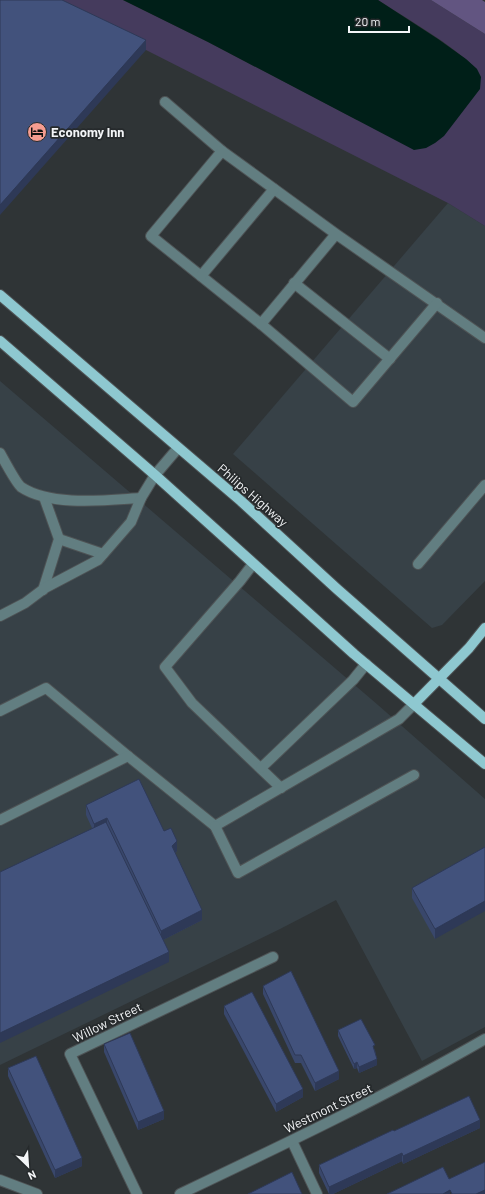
<svg xmlns="http://www.w3.org/2000/svg" width="485" height="1194" font-family="Barlow,sans-serif">
<style>
.built{fill:#374147}
.green{fill:#453b5d}
.forest{fill:#625581}
.water{fill:#001f18}
.lines{fill:none;stroke-linecap:round;stroke-linejoin:round}
.minor-casing{stroke:#4e5355;stroke-width:12}
.major-casing{stroke:#4e5355;stroke-width:12}
.minor{stroke:#627e81;stroke-width:10}
.major{stroke:#8ec8d0;stroke-width:10}
.wall{fill:#39476b}
.shaded-wall{fill:#2e3957}
.building{fill:#42527c;stroke:#2e3957}
.labels{text-anchor:middle;stroke-width:3.5;stroke-linejoin:round;paint-order:stroke}
.poi-label{font-size:13px;font-weight:bold;fill:#f3f5f7;stroke:#262a2c;text-anchor:start}
.street-label{font-size:13px;fill:#f3f5f7;stroke:#262a2c}
</style>
<rect width="100%" height="100%" fill="#2f3436"/>
<g class="built">
<polygon points="448,203 485,226 485,581 442,625 432,628 233,454"/>
<polygon points="0,381 378,705 485,799 485,1027 422,1061 336,900 280,929 0,1065"/>
</g>
<path class="green" d="M41 0H123L208 42 357 120 477 69C448 42 412 22 378 0H431L485 34V226L448 203 146 50Z"/>
<polygon class="forest" points="431,0 482,0 485,2 485,34"/>
<polygon class="water" points="123,0 378,0 438,39 466,59 477,69 481,77 480,89 444,136 435,143 426,148 414,150 208,42"/>
<g class="lines">
<defs>
<g id="minor">
<polyline points="165,102 222,151"/>
<polyline points="336,234 261,324 151,236 222,151 336,234 485,338"/>
<polyline points="201,276 274,189"/>
<polyline points="294,283 390,359"/>
<polyline points="261,324 353,402 437,303"/>
<path d="M0 453C4 460 16 483 21 487 51 507 107 500 141 498"/>
<polyline points="59,539 103,554"/>
<polyline points="253,564 240,581 165,667 192,703 281,788"/>
<polyline points="418,564 485,485"/>
<polyline points="43,590 59,539 44,497"/>
<polyline points="0,616 25,603 45,588 98,560 131,522 141,498 155,475 178,448"/>
<polyline points="0,711 46,688 128,756 215,826 399,719 414,704"/>
<polyline points="261,768 353,680 366,664"/>
<polyline points="0,820 128,756"/>
<polyline points="215,826 238,873 414,775"/>
<polyline points="292,1141 317,1194"/>
<polyline points="0,1180 37,1194"/>
<polyline points="137,1194 70,1054 273,957"/>
<path d="M180 1194C283 1145 386 1096 485 1039"/>
</g>
<g id="major">
<polyline points="0,295 241,501 337,589 485,719"/>
<polyline points="0,341 155,475 354,654 485,764"/>
<polyline points="414,704 469,648 485,628"/>
</g>
</defs>
<use href="#minor" class="minor-casing"/>
<use href="#major" class="major-casing"/>
<use href="#minor" class="minor"/>
<use href="#major" class="major"/>
</g>
<g class="wall">
<polygon points="86,805 164,831 177,851 175,853 202,920 163,940 169,962 92,828 86,815"/>
<polygon points="485,847 435,939 412,898 412,888"/>
<polygon points="263,986 339,1079 315,1091 301,1063 295,1063 263,994"/>
<polygon points="224,1006 303,1097 276,1112 224,1014"/>
<polygon points="338,1030 375,1050 377,1065 359,1073 357,1068 354,1069 338,1036"/>
<polygon points="104,1044 164,1119 138,1130 104,1052"/>
<polygon points="8,1068 82,1166 55,1178 8,1076"/>
<polygon points="480,1128 403,1164 402,1161 333,1194 329,1194 319,1173 319,1165 394,1131"/>
</g>
<g class="shaded-wall">
<polygon points="146,40 146,50 0,215 0,205"/>
<polygon points="107,818 107,828 94,834 94,824"/>
<polygon points="177,841 177,851 172,856 172,846"/>
<polygon points="485,901 485,911 435,939 435,929"/>
<polygon points="202,910 202,920 161,941 161,931"/>
<polygon points="169,952 169,962 0,1043 0,1033"/>
<polygon points="377,1059 377,1065 359,1073 359,1067"/>
<polygon points="357,1062 357,1068 354,1069 354,1064"/>
<polygon points="339,1071 339,1079 315,1091 315,1083"/>
<polygon points="303,1089 303,1097 276,1112 276,1104"/>
<polygon points="164,1111 164,1119 138,1130 138,1122"/>
<polygon points="480,1120 480,1128 403,1164 403,1156"/>
<polygon points="402,1153 402,1161 333,1194 329,1194 329,1187"/>
<polygon points="82,1158 82,1166 55,1178 55,1170"/>
<polygon points="450,1190 450,1194 443,1194"/>
<polygon points="485,1190 485,1194 476,1194"/>
</g>
<g class="building">
<polygon points="0,0 62,0 146,40 0,205"/>
<polygon points="139,779 164,831 171,828 177,841 172,846 202,910 161,931 107,818 94,824 86,805"/>
<polygon points="106,822 169,952 0,1033 0,872"/>
<polygon points="485,847 485,901 435,929 412,888"/>
<polygon points="291,971 339,1071 315,1083 301,1055 295,1055 263,986"/>
<polygon points="252,992 303,1089 276,1104 224,1006"/>
<polygon points="361,1019 375,1045 373,1046 377,1059 359,1067 357,1062 354,1064 338,1030"/>
<polygon points="130,1033 164,1111 138,1122 104,1044"/>
<polygon points="36,1056 82,1158 55,1170 8,1068"/>
<polygon points="469,1096 480,1120 403,1156 402,1153 329,1187 319,1165 393,1130 394,1131"/>
<polygon points="485,1162 485,1190 476,1194 452,1194 450,1190 443,1194 387,1194 443,1167 449,1179"/>
<polygon points="292,1172 302,1194 248,1194"/>
</g>
<defs>
<symbol id="hotel-disc" viewBox="-11 -11 22 22"><circle r="9.5" fill="#f59c90" stroke="#262a2c"/><path d="M-6-4.5h1.5V1H6V5H4.5V3h-9V5H-6ZM-4 0a1.8 1.8 0 1 1 3.6 0ZM.5 0V-2.5h3Q6-2.5 6 0Z" fill="#111"/></symbol>
</defs>
<g fill-rule="evenodd">
<use href="#hotel-disc" x="26" y="121" width="22" height="22"/>
</g>
<g class="labels">
<g class="poi-label">
<text x="51" y="137">Economy Inn</text>
</g>
<g class="street-label">
<text transform="translate(253 495) rotate(41)" y="5">Philips Highway</text>
<text transform="translate(107 1022) rotate(-26)" y="5">Willow Street</text>
<text transform="translate(328 1108) rotate(-26)" y="5">Westmont Street</text>
</g>
</g>
<g transform="translate(28 1166) rotate(155)" stroke="#262a2c" stroke-width="3" paint-order="stroke">
<path d="M0-3L7 15L0 10L-7 15Z" fill="#f3f5f7"/>
<text y="-6" font-size="11" font-weight="bold" text-anchor="middle" fill="#f3f5f7">N</text>
</g>
<path d="M349 26v6h60v-6" fill="none" stroke="#f3f5f7" stroke-width="2"/>
<text x="355" y="26" font-size="12" fill="#f3f5f7" stroke="#262a2c" stroke-width="3" paint-order="stroke">20 m</text>
</svg>
